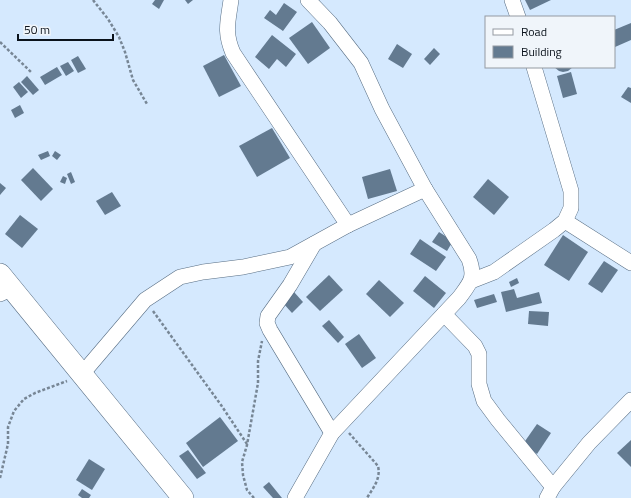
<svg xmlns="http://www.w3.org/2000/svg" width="631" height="498" font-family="'Titillium Web',sans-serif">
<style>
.building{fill:#637a90}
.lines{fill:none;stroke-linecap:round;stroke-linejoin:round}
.street-casing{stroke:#576d83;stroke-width:16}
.secondary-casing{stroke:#576d83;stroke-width:22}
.path{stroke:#778695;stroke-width:2.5;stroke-dasharray:3 2;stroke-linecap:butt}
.street{stroke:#fff;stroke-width:15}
.secondary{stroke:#fff;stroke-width:21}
</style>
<rect width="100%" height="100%" fill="#d5e9fe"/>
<g class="building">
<polygon points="155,0 164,0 159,9 152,4"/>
<polygon points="185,0 193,0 188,4"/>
<polygon points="525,0 551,0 530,10"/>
<polygon points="284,3 297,12 283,31 264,18 270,10 276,15"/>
<polygon points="312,22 330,48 308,64 289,38"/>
<polygon points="631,23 631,40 615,47 614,30"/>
<polygon points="272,35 296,54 286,67 277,59 269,69 255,57"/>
<polygon points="397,44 412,54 403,68 388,59"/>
<polygon points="434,48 440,54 430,65 424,59"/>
<polygon points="224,55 241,86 219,97 203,66"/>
<polygon points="78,56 86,69 78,73 71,60"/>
<polygon points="68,62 74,71 66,76 60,66"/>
<polygon points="57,67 62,75 45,85 40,77"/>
<polygon points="554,67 573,67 568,71 563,72 559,71"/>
<polygon points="571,72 577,94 563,98 557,76"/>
<polygon points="27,76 39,90 33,95 21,82"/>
<polygon points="19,82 28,92 21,98 13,87"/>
<polygon points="628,87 631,88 631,103 621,97"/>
<polygon points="20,105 24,113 15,118 11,110"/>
<polygon points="272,128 290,158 257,177 239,146"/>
<polygon points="48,151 50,156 41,160 38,155"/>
<polygon points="55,151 61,155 57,160 52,156"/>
<polygon points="33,168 53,189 41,201 21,180"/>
<polygon points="390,169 397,191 368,199 362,177"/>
<polygon points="71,172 75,182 71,184 67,174"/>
<polygon points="63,176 67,178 65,184 60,182"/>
<polygon points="488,179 509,197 494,215 473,197"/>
<polygon points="0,183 6,188 0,195"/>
<polygon points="112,192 121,206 105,215 96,201"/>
<polygon points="20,215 38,229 22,248 5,234"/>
<polygon points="439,232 453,241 447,251 432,242"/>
<polygon points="563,235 588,252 569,281 544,265"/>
<polygon points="420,239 446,257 436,271 410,254"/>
<polygon points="604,261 618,270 602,293 588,284"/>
<polygon points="329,275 343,290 320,311 306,297"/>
<polygon points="425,276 446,293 434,308 413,291"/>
<polygon points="517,278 519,283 511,287 509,282"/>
<polygon points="379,280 404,303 390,317 366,294"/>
<polygon points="514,289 517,298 539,292 542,303 506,312 501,292"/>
<polygon points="294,292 303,302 292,313 283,303"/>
<polygon points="494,294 497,302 477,308 474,300"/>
<polygon points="529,311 549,312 548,326 528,324"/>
<polygon points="329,320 344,337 338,343 322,326"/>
<polygon points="359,334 376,358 362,368 345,344"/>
<polygon points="220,417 238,441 203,467 186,443"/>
<polygon points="537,424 551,433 537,454 523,444"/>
<polygon points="631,440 631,467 617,453"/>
<polygon points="188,450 206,473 197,479 179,456"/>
<polygon points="89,459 105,469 92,490 76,480"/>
<polygon points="269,482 282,498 273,498 263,487"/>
<polygon points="82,489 91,495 89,498 82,498 78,495"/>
</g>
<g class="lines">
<defs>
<g id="street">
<path d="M231 0C228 22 224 32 233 53L348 225"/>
<polyline points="512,0 518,17"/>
<polyline points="565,221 631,263"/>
<polyline points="314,244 290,285 268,316 267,323 270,330 332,433"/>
<polyline points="471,281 494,272 554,230 565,221 571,208 571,191 534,67"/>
<polyline points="0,294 11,289"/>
<polyline points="444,314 475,346 479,354 479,384 484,401 498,420 553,487"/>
<polyline points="82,374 145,300 180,277 203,272 243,267 290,257 348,225 425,189"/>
<path d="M295 498 332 433 459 298C470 283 476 278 469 259L425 189 382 109 361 63 330 23 308 0"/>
<polyline points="547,498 553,487 589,443 631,400"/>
</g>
<polyline id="secondary" points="0,274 183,498"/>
</defs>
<use href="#street" class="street-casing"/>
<use href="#secondary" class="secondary-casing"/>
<g class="path">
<polyline points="93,0 108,19 119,37 125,52 133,80 147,104"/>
<polyline points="0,42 32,73"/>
<polyline points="153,311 221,405 247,444"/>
<path d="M349 433 378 466C381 479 373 488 367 498"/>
<polyline points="0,478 8,444 8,427 14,411 24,399 35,393 67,381"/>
<polyline points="254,498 247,490 243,475 242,462 247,445 258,383 258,361 262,341"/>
</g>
<use href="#street" class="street"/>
<use href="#secondary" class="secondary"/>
</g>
<rect x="485" y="16" width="130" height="52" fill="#f0f5fa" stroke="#949aa1"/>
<rect x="493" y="29" width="20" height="6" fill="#ffffff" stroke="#949aa1"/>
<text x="521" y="36" font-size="12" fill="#0a121b">Road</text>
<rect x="493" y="46" width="20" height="12" fill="#637a90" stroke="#949aa1"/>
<text x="521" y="56" font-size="12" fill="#0a121b">Building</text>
<path d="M18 34v6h95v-6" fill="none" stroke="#0a121b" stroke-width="2"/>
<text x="24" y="34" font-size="12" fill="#0a121b" stroke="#f0f5fa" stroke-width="3" paint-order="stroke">50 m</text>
</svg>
